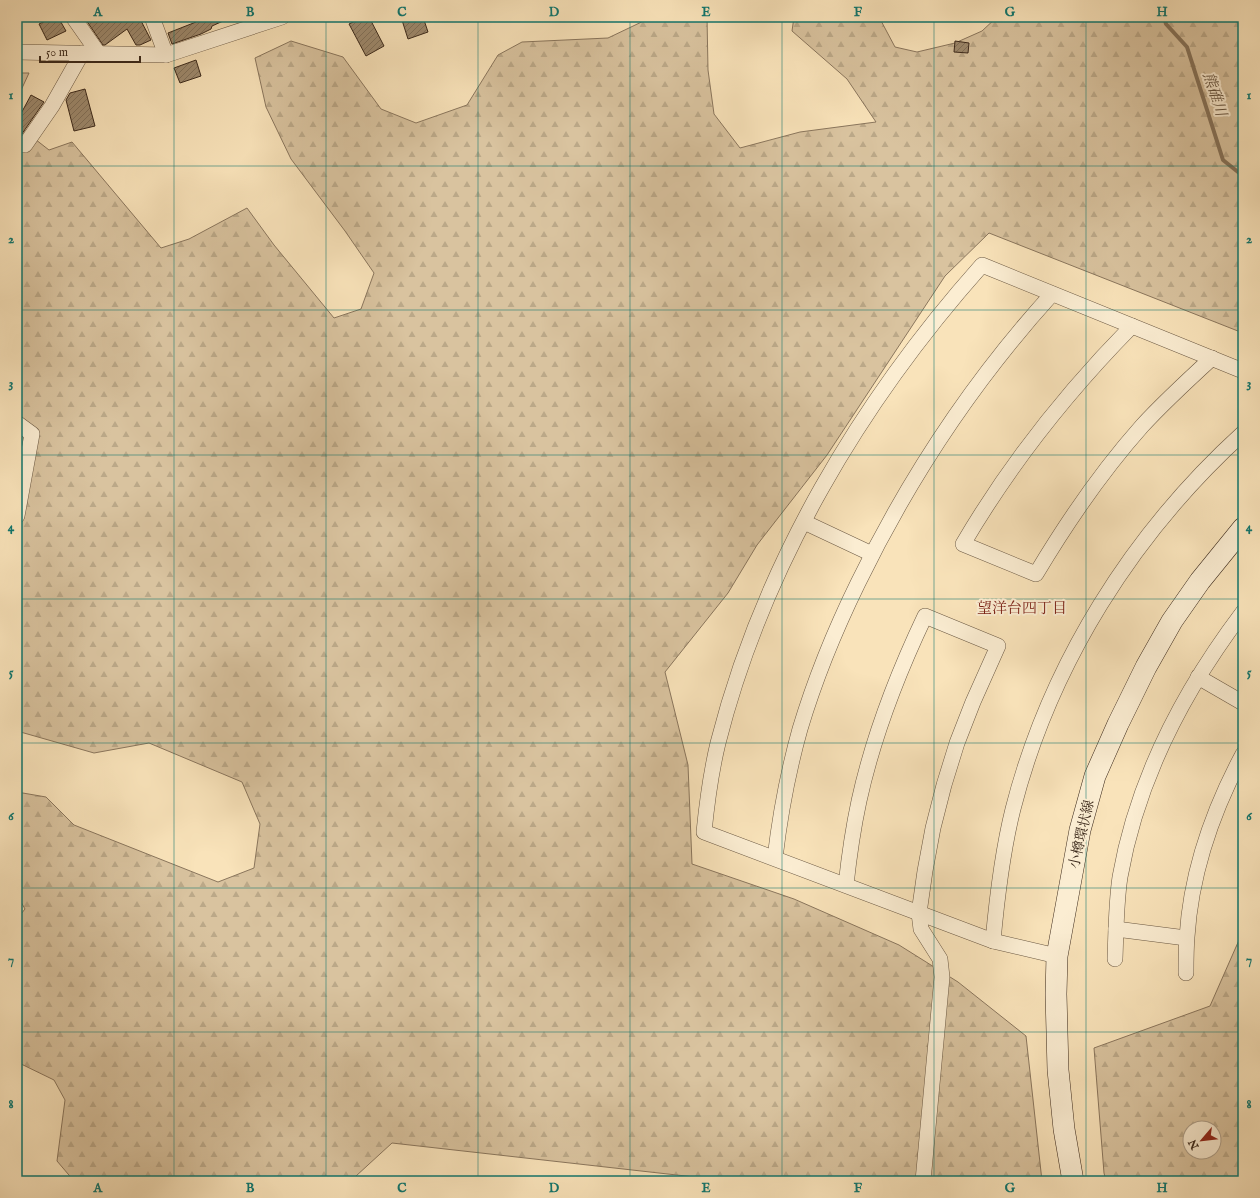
<svg xmlns="http://www.w3.org/2000/svg" width="1260" height="1198" font-family="'IM FELL English','Noto Serif JP',serif">
<style>
.forest{fill:url(#forest-firs);stroke:#8a765d;fill-rule:evenodd}
.lines{fill:none;stroke-linecap:round;stroke-linejoin:round}
.stream{stroke:#86735a;stroke-width:4}
.building{fill:url(#building-hatch);stroke:#3b291b}
.street-casing{stroke:#6a5843;stroke-width:16}
.secondary-casing{stroke:#3b291b;stroke-width:22}
.street{stroke:#fbedd2;stroke-width:15}
.secondary{stroke:#fbedd2;stroke-width:21}
.grid{fill:none;stroke:#0f766e;stroke-width:1;stroke-opacity:0.55}
.labels{text-anchor:middle;stroke-width:4;stroke-linejoin:round;paint-order:stroke}
.street-label{font-size:14px;fill:#3b291b;stroke:#fbedd2}
.water-label{font-size:15px;font-style:italic;fill:#604e3a;stroke:#fbedd2}
.neighbourhood-label{font-size:15px;fill:#7a1f14;stroke:#fbedd2}
.neatline{fill:none;stroke:#0f766e;stroke-width:1.5}
.grid-label{font-size:13px;text-anchor:middle;font-weight:bold;fill:#0f766e}
</style>
<defs>
<pattern id="forest-firs" width="22" height="20" patternUnits="userSpaceOnUse"><rect width="22" height="20" fill="#d9c39f"/><path d="M5 1l3.5 6h-7zM16 11l3.5 6h-7z" fill="#bba888"/></pattern>
<pattern id="building-hatch" width="6" height="6" patternUnits="userSpaceOnUse"><rect width="6" height="6" fill="#9e8a6e"/><path d="M-1 1l2-2M0 6l6-6M5 7l2-2" fill="none" stroke="#82715a"/></pattern>
</defs>
<rect width="100%" height="100%" fill="#f9e3ba"/>
<filter id="stains"><feTurbulence type="fractalNoise" baseFrequency=".005" numOctaves="4"/><feColorMatrix values="0 0 0 0 .2 0 0 0 0 .09 0 0 0 0 .02 0 0 0 .5 -.17"/></filter>
<radialGradient id="worn" r=".72"><stop offset=".6" stop-color="#630" stop-opacity="0"/><stop offset="1" stop-color="#630" stop-opacity=".3"/></radialGradient>
<g class="forest">
<polygon points="652,17 707,17 708,70 714,114 740,148 800,132 876,122 847,79 792,31 794,17 879,17 895,47 917,52 955,43 982,31 997,17 1243,17 1243,333 989,233 945,276 827,455 757,545 728,593 665,672 688,765 692,864 794,899 899,945 958,982 1026,1036 1042,1181 730,1181 392,1143 356,1176 353,1181 74,1181 57,1161 65,1100 54,1080 17,1062 17,919 25,909 17,895 17,792 46,797 74,825 218,882 254,868 260,824 242,782 149,743 94,753 17,731 17,125 49,150 72,142 161,248 189,239 247,208 274,245 334,318 361,309 374,273 345,231 291,159 266,107 255,58 291,41 343,57 381,109 416,123 467,105 498,55 522,42 608,38"/>
<polygon points="17,73 29,73 17,99"/>
<path d="M1243 931V1181H1106L1104 1173 1094 1048 1210 1006ZM1190 1128H1214V1152H1190Z"/>
</g>
<g class="lines">
<polyline class="stream" points="1164,17 1166,24 1187,47 1223,160 1243,176"/>
</g>
<g class="building">
<polygon points="53,17 58,17 66,31 47,40 39,24"/>
<polygon points="91,17 139,17 151,40 140,45 136,45 127,29 105,45 103,45 86,20"/>
<polygon points="202,17 232,17 212,26 211,29 201,34 172,44 168,33 196,22 195,20"/>
<polygon points="363,17 369,17 384,46 366,56 349,24"/>
<polygon points="401,17 423,17 428,32 408,39"/>
<polygon points="955,41 969,43 968,53 954,52"/>
<polygon points="196,60 201,76 180,83 174,68"/>
<polygon points="85,89 95,126 74,131 66,100 70,93"/>
<polygon points="31,95 44,102 17,141 17,121"/>
</g>
<g class="lines">
<defs>
<g id="street">
<polyline points="73,17 99,54"/>
<polyline points="152,17 166,55"/>
<polyline points="17,52 166,55 282,17"/>
<polyline points="25,145 52,106 82,53"/>
<path d="M1132 326C1067 392 1010 464 963 544L1036 574C1067 522 1102 471 1142 426 1164 402 1188 380 1212 358"/>
<polyline points="17,423 32,434 17,516"/>
<polyline points="804,522 872,554"/>
<polyline points="1198,677 1243,703"/>
<path d="M775 858C780 815 788 772 800 729 815 679 835 630 858 583 909 478 974 380 1052 294"/>
<path d="M846 885C849 857 853 829 859 801 873 737 897 675 925 616L998 646 973 702 957 743 944 785 933 828 925 871 919 913 921 929 940 959 942 977 923 1181"/>
<polyline points="1116,929 1186,938"/>
<path d="M993 941C997 897 1002 853 1013 809 1050 664 1133 533 1243 433"/>
<path d="M1057 956 993 941 704 832C707 802 711 772 718 743 763 565 861 401 982 265L1243 371"/>
<path d="M1115 959C1116 932 1116 904 1120 877 1137 780 1184 690 1243 612"/>
<path d="M1186 973C1186 961 1186 949 1187 937 1191 873 1213 810 1243 754"/>
</g>
<polyline id="secondary" points="1073,1181 1064,1129 1058,1070 1056,994 1057,956 1080,830 1095,776 1118,724 1146,667 1172,621 1200,581 1243,528"/>
</defs>
<use href="#street" class="street-casing"/>
<use href="#secondary" class="secondary-casing"/>
<use href="#street" class="street"/>
<use href="#secondary" class="secondary"/>
</g>
<path class="grid" d="M174 17V1181M326 17V1181M478 17V1181M630 17V1181M782 17V1181M934 17V1181M1086 17V1181M17 166H1243M17 310H1243M17 455H1243M17 599H1243M17 743H1243M17 888H1243M17 1032H1243"/>
<g class="labels">
<g class="street-label">
<text transform="translate(1081 834) rotate(-77)" y="5">小樽環状線</text>
</g>
<g class="water-label">
<text transform="translate(1215 94) rotate(72)" y="5">熊碓川</text>
</g>
<g class="neighbourhood-label">
<text x="1022" y="613">望洋台四丁目</text>
</g>
</g>
<rect width="1260" height="1198" fill="none" stroke="#f9e3ba" stroke-width="44"/>
<g transform="translate(1202 1140) rotate(242)"><circle r="19" fill="#fbedd2" stroke="#ae9f89"/>
<path d="M0-3L7 15L0 10L-7 15Z" fill="#8f2418"/>
<text y="-6" font-size="11" font-weight="bold" text-anchor="middle" fill="#3b291b">N</text>
</g>
<path d="M40 56v6h100v-6" fill="none" stroke="#3b291b" stroke-width="2"/>
<text x="46" y="56" font-size="12" fill="#3b291b" stroke="#fbedd2" stroke-width="3" paint-order="stroke">50 m</text>
<rect x="22" y="22" width="1216" height="1154" class="neatline"/>
<g class="grid-label">
<text x="98" y="16">A</text>
<text x="250" y="16">B</text>
<text x="402" y="16">C</text>
<text x="554" y="16">D</text>
<text x="706" y="16">E</text>
<text x="858" y="16">F</text>
<text x="1010" y="16">G</text>
<text x="1162" y="16">H</text>
<text x="11" y="99">1</text>
<text x="1249" y="99">1</text>
<text x="11" y="243">2</text>
<text x="1249" y="243">2</text>
<text x="11" y="387">3</text>
<text x="1249" y="387">3</text>
<text x="11" y="531">4</text>
<text x="1249" y="531">4</text>
<text x="11" y="676">5</text>
<text x="1249" y="676">5</text>
<text x="11" y="820">6</text>
<text x="1249" y="820">6</text>
<text x="11" y="964">7</text>
<text x="1249" y="964">7</text>
<text x="11" y="1108">8</text>
<text x="1249" y="1108">8</text>
<text x="98" y="1192">A</text>
<text x="250" y="1192">B</text>
<text x="402" y="1192">C</text>
<text x="554" y="1192">D</text>
<text x="706" y="1192">E</text>
<text x="858" y="1192">F</text>
<text x="1010" y="1192">G</text>
<text x="1162" y="1192">H</text>
</g>
<rect width="100%" height="100%" filter="url(#stains)"/>
<rect width="100%" height="100%" fill="url(#worn)"/>
</svg>
